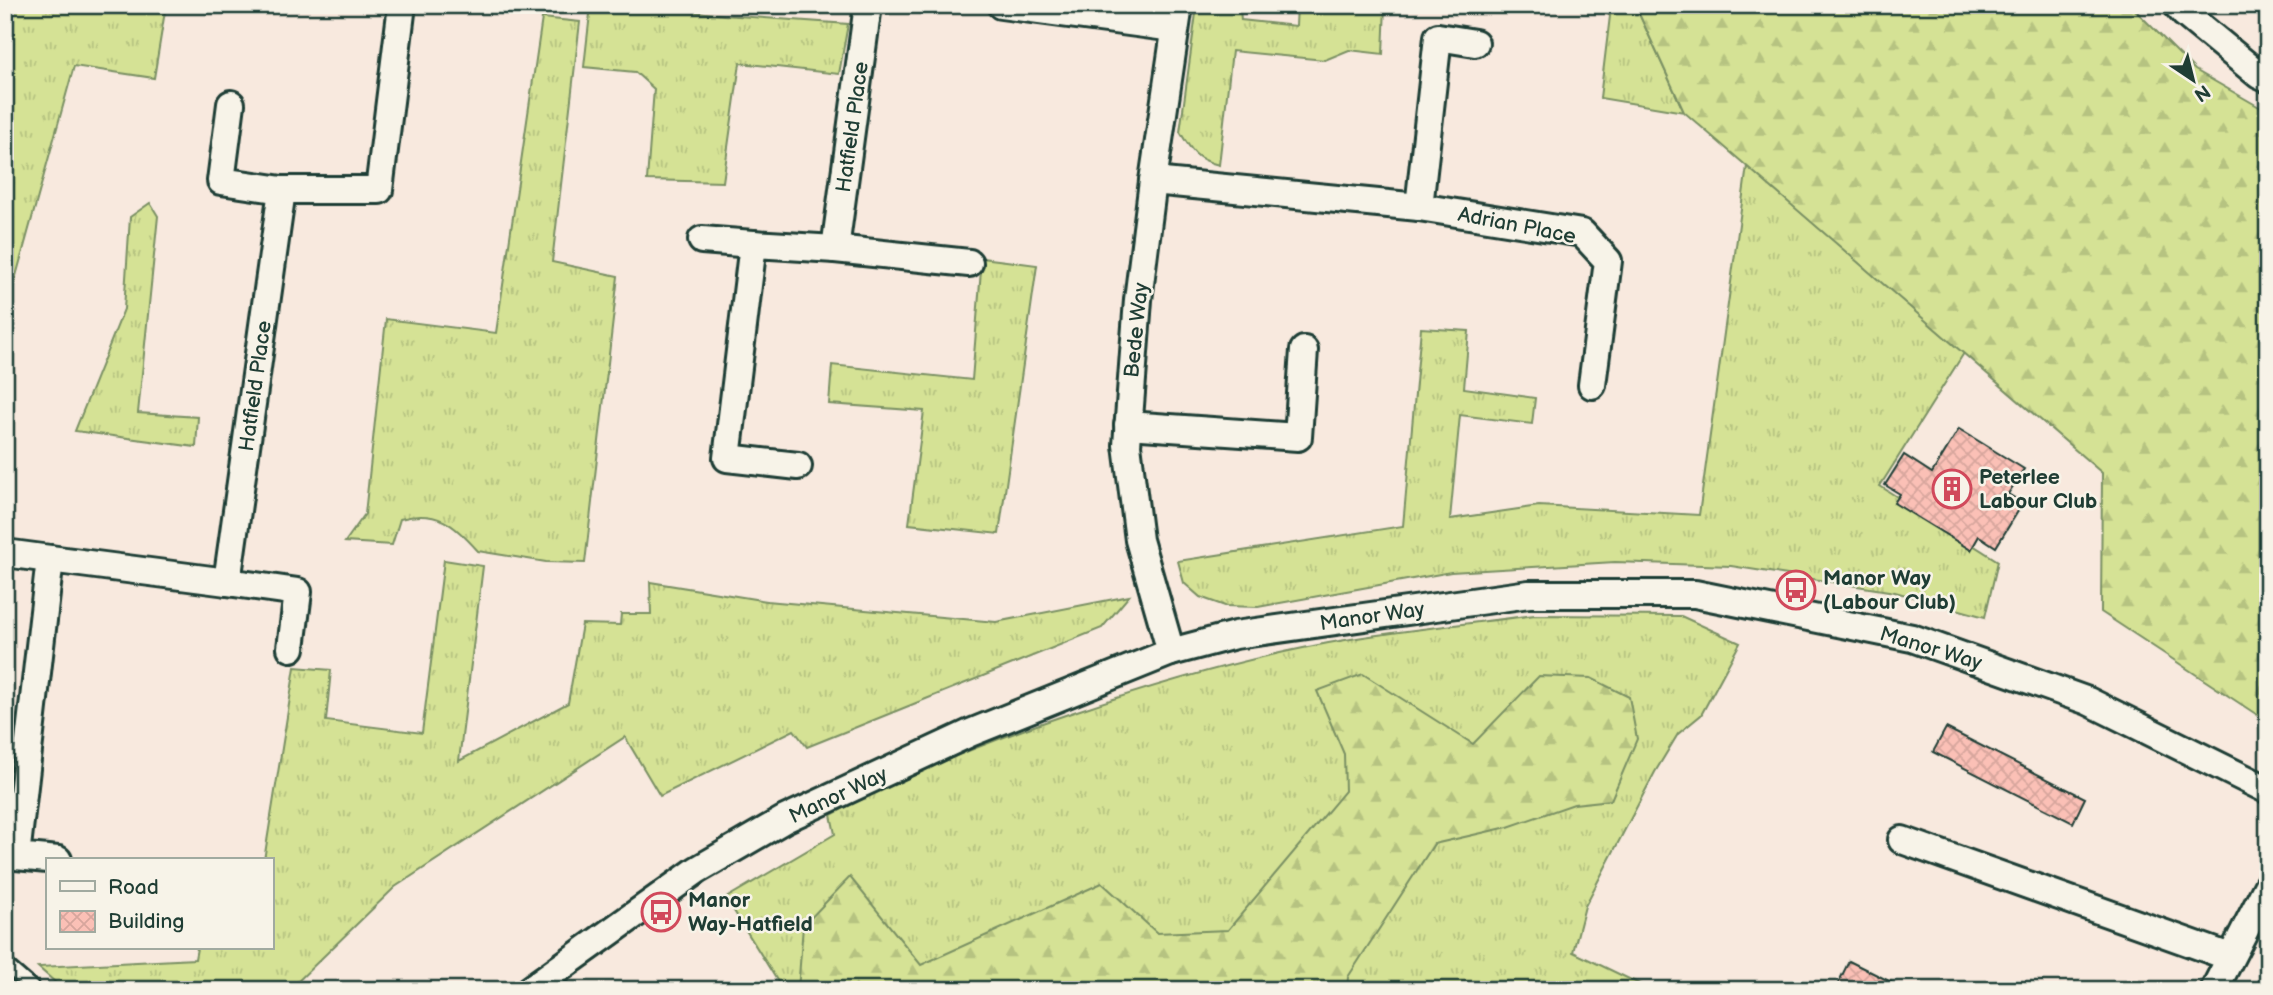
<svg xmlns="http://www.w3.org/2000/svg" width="2273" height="995" font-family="'Balsamiq Sans',sans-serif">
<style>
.grass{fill:url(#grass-tufts);stroke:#7a9064;stroke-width:2}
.forest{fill:url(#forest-firs);stroke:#7a9064;stroke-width:2}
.building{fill:url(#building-cross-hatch);stroke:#1f3d34;stroke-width:2}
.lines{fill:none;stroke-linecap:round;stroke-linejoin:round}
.service-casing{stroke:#1f3d34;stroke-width:18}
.minor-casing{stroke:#1f3d34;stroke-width:32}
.service{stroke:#f7f3e8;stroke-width:12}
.minor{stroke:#f7f3e8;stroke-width:26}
.labels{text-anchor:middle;stroke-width:5;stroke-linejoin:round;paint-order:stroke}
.street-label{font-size:21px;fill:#1f3d34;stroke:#f7f3e8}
.poi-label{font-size:21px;font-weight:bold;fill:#1f3d34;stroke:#f7f3e8;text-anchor:start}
</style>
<defs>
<pattern id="grass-tufts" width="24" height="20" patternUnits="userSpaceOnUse" patternTransform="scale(1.75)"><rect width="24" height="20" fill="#d5e295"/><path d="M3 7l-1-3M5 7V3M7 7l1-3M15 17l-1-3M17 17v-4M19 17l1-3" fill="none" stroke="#b6c381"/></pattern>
<pattern id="forest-firs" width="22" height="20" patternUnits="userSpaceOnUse" patternTransform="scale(1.75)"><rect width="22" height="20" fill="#d5e295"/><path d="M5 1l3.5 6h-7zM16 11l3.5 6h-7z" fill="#b6c381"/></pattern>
<pattern id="building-cross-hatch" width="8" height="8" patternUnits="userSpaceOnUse" patternTransform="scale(1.75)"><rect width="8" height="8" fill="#fbc0b6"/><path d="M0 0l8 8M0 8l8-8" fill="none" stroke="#d7a69d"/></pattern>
</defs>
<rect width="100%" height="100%" fill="#f8e9de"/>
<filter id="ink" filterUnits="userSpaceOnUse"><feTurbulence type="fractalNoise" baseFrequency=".0143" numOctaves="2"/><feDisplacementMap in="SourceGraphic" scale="14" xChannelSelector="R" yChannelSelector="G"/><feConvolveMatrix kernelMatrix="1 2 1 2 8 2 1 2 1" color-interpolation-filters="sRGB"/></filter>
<g filter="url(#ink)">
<g class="grass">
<polygon points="5,5 166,5 154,78 74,66 5,316"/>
<polygon points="591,5 632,5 724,15 848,24 839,74 740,63 723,182 647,180 654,89 635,72 584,67"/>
<path d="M1297 5 1385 6 1383 54 1349 50 1325 60 1232 51 1219 165C1196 159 1192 152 1180 132L1197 6 1240 9 1241 20 1296 26Z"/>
<polygon points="1598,5 1635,5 1684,112 1600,98 1610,16"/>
<path d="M542 18 580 22 552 262 618 276 585 563 546 562 478 551C454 524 437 509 400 519L392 545 345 542 365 514 386 319 496 333Z"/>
<polygon points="1747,166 1964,353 1880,486 1998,561 1985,617 1895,592 1731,566 1615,562 1451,572 1258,607 1225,606 1200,597 1184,583 1178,561 1403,526 1421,328 1469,331 1464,388 1535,398 1532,424 1460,415 1450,519 1539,506 1699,515"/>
<polygon points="150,203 158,216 138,413 198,417 196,447 75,431 124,309 130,217"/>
<polygon points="982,258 1037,265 999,534 909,524 924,411 829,404 832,365 972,380"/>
<polygon points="444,560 483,566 459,761 568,703 582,624 620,625 621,614 651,614 650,582 767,601 996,622 1129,596 1102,628 807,747 794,730 660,796 625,737 395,887 289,990 64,990 38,967 195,959 197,948 271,948 271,860 264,860 295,667 331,670 326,721 422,733"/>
<path d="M1535 615 1681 616 1740 643 1701 715 1678 734 1655 772 1585 906 1573 952 1652 990H783L726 898 835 834 831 815C908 773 991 740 1074 712 1165 681 1256 655 1351 639 1412 629 1474 623 1535 615Z"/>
</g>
<g class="forest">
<polygon points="1635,5 2130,5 2195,70 2268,112 2268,722 2101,612 2102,473 1684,112"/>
<polygon points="1363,674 1473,744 1539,676 1591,678 1629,697 1637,739 1611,800 1574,804 1508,827 1434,844 1348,977 1347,990 798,990 803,926 850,877 921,965 1102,883 1157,933 1228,930 1345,791 1344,754 1317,691"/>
</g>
<g class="building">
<polygon points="1959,429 2024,469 2008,494 2023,503 1996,547 1979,536 1971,550 1894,503 1900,494 1885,485 1904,455 1932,473"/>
<polygon points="1946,728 2085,798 2073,823 1933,752"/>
<polygon points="1849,961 1907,990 1835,990"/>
</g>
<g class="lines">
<defs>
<polyline id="service" points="5,964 35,990"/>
<g id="minor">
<polyline points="868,5 835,249 969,263"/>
<polyline points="1001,5 1174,28"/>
<polyline points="2177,5 2185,14 2259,75 2268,79"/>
<polyline points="231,104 221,181 282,190"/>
<polyline points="1153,181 1419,207 1582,233 1608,261 1592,385"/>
<polyline points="1419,207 1438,37 1475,43"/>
<polyline points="702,240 753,244"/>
<polyline points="1128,425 1298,437 1304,350"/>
<polyline points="798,466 727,458 753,244 835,249"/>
<polyline points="5,553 50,559"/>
<polyline points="227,582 298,592 291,648"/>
<polyline points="1171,652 1139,540 1127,445 1138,300 1153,181 1179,5"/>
<polyline points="1902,840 2230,957"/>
<polyline points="58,860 16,856 50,559 227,582 282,190 379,190 402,5"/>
<polyline points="529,990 697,870 785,819 970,733 1171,652 1235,635 1529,594 1695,594 1912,638 2088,701 2268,790"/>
<polyline points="2214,990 2268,885"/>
</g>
</defs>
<use href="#service" class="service-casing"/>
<use href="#minor" class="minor-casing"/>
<use href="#service" class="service"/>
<use href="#minor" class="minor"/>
</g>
</g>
<defs>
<symbol id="building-ring" viewBox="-11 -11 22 22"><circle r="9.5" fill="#f7f3e8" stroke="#d1495b" stroke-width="1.5"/><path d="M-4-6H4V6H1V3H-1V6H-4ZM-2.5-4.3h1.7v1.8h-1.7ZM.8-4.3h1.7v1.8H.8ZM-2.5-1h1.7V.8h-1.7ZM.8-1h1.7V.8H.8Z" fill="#d1495b"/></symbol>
<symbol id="bus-ring" viewBox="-11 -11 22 22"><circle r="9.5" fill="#f7f3e8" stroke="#d1495b" stroke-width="1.5"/><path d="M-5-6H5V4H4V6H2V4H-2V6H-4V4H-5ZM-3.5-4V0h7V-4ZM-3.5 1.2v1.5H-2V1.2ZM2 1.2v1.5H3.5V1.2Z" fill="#d1495b"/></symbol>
</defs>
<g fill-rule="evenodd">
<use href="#building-ring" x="1930" y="467" width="44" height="44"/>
<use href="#bus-ring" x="1774" y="568" width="44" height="44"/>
<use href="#bus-ring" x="639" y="890" width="44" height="44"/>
</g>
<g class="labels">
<g class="street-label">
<text transform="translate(852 127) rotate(-82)" y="7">Hatfield Place</text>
<text transform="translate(1517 225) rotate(11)" y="7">Adrian Place</text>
<text transform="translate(1136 330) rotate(-84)" y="7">Bede Way</text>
<text transform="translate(255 386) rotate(-82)" y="7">Hatfield Place</text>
<text transform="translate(1372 616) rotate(-8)" y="7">Manor Way</text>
<text transform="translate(1931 648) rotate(17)" y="7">Manor Way</text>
<text transform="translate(838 795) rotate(-25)" y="7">Manor Way</text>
</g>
<g class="poi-label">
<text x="1979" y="484">Peterlee<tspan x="1979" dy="24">Labour Club</tspan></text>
<text x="1823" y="585">Manor Way<tspan x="1823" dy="24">(Labour Club)</tspan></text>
<text x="688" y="907">Manor<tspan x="688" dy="24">Way-Hatfield</tspan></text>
</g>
</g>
<rect width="2273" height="995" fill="none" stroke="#f7f3e8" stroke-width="28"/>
<rect x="14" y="14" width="2245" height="967" fill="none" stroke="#1f3d34" stroke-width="2.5" filter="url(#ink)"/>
<rect x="46" y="858" width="228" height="91" fill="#f7f3e8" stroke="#a1aaa0" stroke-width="2"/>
<rect x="60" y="881" width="35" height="10" fill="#f7f3e8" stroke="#a1aaa0" stroke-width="2"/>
<text x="108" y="894" font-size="21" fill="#1f3d34">Road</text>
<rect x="60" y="911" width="35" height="21" fill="url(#building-cross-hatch)" stroke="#a1aaa0" stroke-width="2"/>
<text x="108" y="928" font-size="21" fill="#1f3d34">Building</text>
<g transform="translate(2193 80) rotate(145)" stroke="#f7f3e8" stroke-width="5" paint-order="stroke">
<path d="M0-5L12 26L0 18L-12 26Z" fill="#1f3d34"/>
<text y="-10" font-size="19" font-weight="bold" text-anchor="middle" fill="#1f3d34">N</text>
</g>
</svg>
